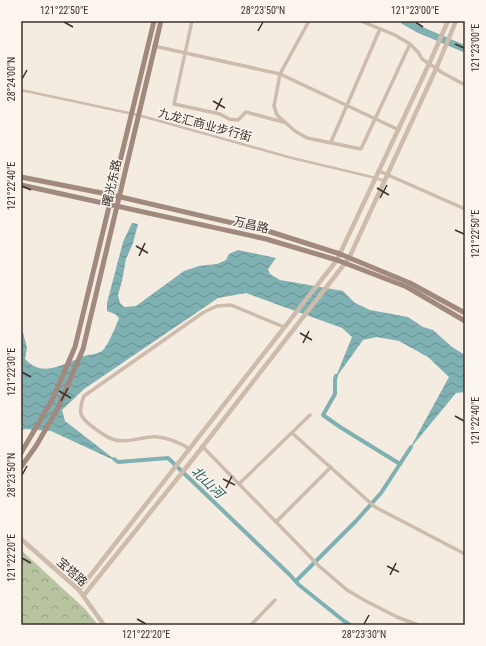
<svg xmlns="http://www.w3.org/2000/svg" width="486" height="646" font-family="'Roboto Condensed','Noto Sans SC',sans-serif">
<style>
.park{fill:url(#park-crowns)}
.water{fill:url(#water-waves)}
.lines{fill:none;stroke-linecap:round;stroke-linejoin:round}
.canal{stroke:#7fb0b2;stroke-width:4}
.river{stroke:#7fb0b2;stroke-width:7}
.pedestrian{stroke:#cdbbac;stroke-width:2.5}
.minor{stroke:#cdbbac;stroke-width:3.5}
.tertiary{stroke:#cdbbac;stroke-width:4.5}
.secondary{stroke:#a18a7d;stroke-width:5}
.ticks{fill:none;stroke:#3b302b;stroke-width:1.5}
.labels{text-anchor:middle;stroke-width:3;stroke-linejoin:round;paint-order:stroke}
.street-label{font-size:12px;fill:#3b302b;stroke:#fbf5ee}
.water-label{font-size:13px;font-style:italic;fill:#1f5a5e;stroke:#fbf5ee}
.neatline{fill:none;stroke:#3b302b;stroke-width:1.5}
.ticks-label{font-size:10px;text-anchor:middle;fill:#3b302b}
</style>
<defs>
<pattern id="park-crowns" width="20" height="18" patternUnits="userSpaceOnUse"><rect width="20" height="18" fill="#b8c4a0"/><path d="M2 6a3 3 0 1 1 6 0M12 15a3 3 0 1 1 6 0" fill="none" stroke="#97a083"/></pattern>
<pattern id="water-waves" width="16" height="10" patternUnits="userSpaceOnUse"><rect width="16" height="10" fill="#7fb0b2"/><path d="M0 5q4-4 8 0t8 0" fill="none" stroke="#699091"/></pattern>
</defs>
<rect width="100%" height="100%" fill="#f4ebe1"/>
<polygon class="park" points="21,550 85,609 98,625 21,625"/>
<path class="water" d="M132 223 138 224 133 243 126 259 122 281 118 295 120 303 124 307 136 306 184 271 199 266 217 264 226 260 229 254 238 250 276 258 268 269 270 274 280 280 343 291 355 303 370 310 408 317 423 327 433 330 452 347 465 355V392L456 393 409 450 449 377 428 357 399 341 377 337 363 340 335 379 352 337 342 328 246 293 218 298 84 389 62 410 65 421 118 462 51 431 26 429 21 430V325L27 348 25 359C43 379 65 363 84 356 90 354 96 355 102 351 108 346 116 326 119 318L115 314 107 311V303L123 242Z"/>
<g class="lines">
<g class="canal">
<polyline points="336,376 335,379 335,394 323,415 340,427 400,464"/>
<polyline points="114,459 118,462 168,458 289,574 299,585 344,621 350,625"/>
<polyline points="296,581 356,521 381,493 411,447"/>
</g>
<polyline class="river" points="404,21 418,29 465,49"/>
<polyline class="pedestrian" points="21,90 138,115 292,158 376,178 384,181"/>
<g class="minor">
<polyline points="192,21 174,104 220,114 229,119 238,120 246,112 283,122"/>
<polyline points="309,21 280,74 274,106 277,115 295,131 307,138 361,149 410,44"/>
<polyline points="361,21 395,35 410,44 418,52 422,59 443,73 465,85"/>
<polyline points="154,46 280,74 399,130"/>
<polyline points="331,142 380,29"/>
<polyline points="379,171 465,209"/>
<polyline points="292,433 375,507 465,554"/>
<polyline points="202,446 319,566 347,590 364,600 397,617 418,625"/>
<path d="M190 449C180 443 170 438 158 437 145 435 128 444 115 440 107 438 83 422 81 414 80 407 82 401 84 396L204 312 217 306 231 305 284 327"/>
<polyline points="239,484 310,415"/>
<polyline points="276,522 331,467"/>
<polyline points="251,625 275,600"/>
</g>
<g class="tertiary">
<polyline points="21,539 79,590 104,625"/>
<polyline points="79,590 337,260 429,64 448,21"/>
<polyline points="84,595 193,459 349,258 436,69 456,21"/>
</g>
<g class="secondary">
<polyline points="21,177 112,195 271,232 340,254 410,283 465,313"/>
<polyline points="21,185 266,239 337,260 407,287 465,321"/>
<polyline points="21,453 52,400 75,347 154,21"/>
<polyline points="21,467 36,446 58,408 83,349 161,21"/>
</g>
</g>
<path class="ticks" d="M64 22 73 27M415 22 423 27M258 31 263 22M455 44 464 48M22 79 27 70M213 101 225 108M216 110 222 98M22 186 31 190M377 188 389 195M380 198 387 185M455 230 464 234M136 246 148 253M139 256 145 243M300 333 312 340M303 343 309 331M22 372 31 377M59 391 71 398M61 401 68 388M455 416 464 421M22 475 27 466M223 479 235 485M226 488 232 476M22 558 31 563M387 566 399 572M390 575 396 563M137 619 146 624M364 624 369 615"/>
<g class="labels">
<g class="street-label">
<text transform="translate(205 125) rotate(15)" y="4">九龙汇商业步行街</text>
<text transform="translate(112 183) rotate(-77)" y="4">曙光东路</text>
<text transform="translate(251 225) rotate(13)" y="4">万昌路</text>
<text transform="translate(72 572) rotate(42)" y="4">宝塔路</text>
</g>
<g class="water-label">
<text transform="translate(208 482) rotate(44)" y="5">北山河</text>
</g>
</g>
<rect width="486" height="646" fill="none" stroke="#fbf5ee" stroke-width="44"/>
<rect x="22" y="22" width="442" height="602" class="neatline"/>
<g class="ticks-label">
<text x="64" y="14">121°22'50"E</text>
<text x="263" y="14">28°23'50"N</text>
<text x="415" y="14">121°23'00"E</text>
<text transform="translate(475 48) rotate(-90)" y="4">121°23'00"E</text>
<text transform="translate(11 79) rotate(-90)" y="4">28°24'00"N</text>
<text transform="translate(11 186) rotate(-90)" y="4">121°22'40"E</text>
<text transform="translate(475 234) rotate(-90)" y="4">121°22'50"E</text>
<text transform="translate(11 372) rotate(-90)" y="4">121°22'30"E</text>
<text transform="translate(475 421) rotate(-90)" y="4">121°22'40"E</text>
<text transform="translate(11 475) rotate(-90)" y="4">28°23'50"N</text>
<text transform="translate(11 558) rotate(-90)" y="4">121°22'20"E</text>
<text x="146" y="638">121°22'20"E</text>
<text x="364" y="638">28°23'30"N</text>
</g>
</svg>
